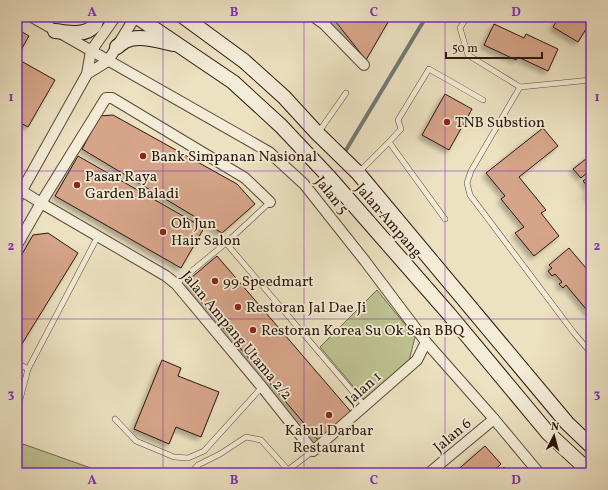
<svg xmlns="http://www.w3.org/2000/svg" width="608" height="490" font-family="Vollkorn,serif">
<style>
.green{fill:#bdc190;stroke:#746c4e}
.lines{fill:none;stroke-linecap:round;stroke-linejoin:round}
.stream{stroke:#707976;stroke-width:4}
.building{fill:#d6a488;stroke:#2c160b;filter:url(#shadow)}
.lane-casing{stroke:#5c4938;stroke-width:6}
.street-casing{stroke:#5c4938;stroke-width:12}
.secondary-casing{stroke:#2c160b;stroke-width:16}
.lane{stroke:#f3ecd7;stroke-width:5}
.street{stroke:#f3ecd7;stroke-width:10}
.secondary{stroke:#f3ecd7;stroke-width:14}
.grid{fill:none;stroke:#7b2cbf;stroke-width:1;stroke-opacity:0.55}
.poi-dot{fill:#8f2418;stroke:#f3ecd7;stroke-width:1.5}
.labels{text-anchor:middle;stroke-width:3.5;stroke-linejoin:round;paint-order:stroke}
.poi-label{font-size:15px;fill:#2c160b;stroke:#f3ecd7;text-anchor:start}
.street-label{font-size:15px;fill:#2c160b;stroke:#f3ecd7}
.neatline{fill:none;stroke:#7b2cbf;stroke-width:1.5}
.grid-label{font-size:13px;text-anchor:middle;font-weight:bold;fill:#7b2cbf}
</style>
<defs>
<filter id="shadow"><feDropShadow dx="-3.5" dy="3.5" stdDeviation="2" flood-color="#0004"/></filter>
</defs>
<rect width="100%" height="100%" fill="#ece1c1"/>
<filter id="stains"><feTurbulence type="fractalNoise" baseFrequency=".005" numOctaves="4"/><feColorMatrix values="0 0 0 0 .2 0 0 0 0 .09 0 0 0 0 .02 0 0 0 .5 -.17"/></filter>
<radialGradient id="worn" r=".72"><stop offset=".6" stop-color="#630" stop-opacity="0"/><stop offset="1" stop-color="#630" stop-opacity=".3"/></radialGradient>
<g class="green">
<polygon points="377,290 415,337 409,361 364,399 320,347"/>
<polygon points="23,444 105,473 17,473 17,467"/>
</g>
<g class="lines">
<polyline class="stream" points="343,155 426,17"/>
</g>
<g class="building">
<polygon points="332,17 391,17 366,60"/>
<polygon points="559,17 591,17 591,21 578,42 553,27"/>
<polygon points="494,24 524,38 526,34 558,49 548,71 518,57 516,60 484,45"/>
<polygon points="17,29 29,36 17,57"/>
<polygon points="21,61 55,80 28,127 17,121 17,68"/>
<polygon points="445,94 472,109 449,150 422,135"/>
<polygon points="113,115 237,184 255,204 222,233 82,149 100,116"/>
<polygon points="543,128 558,146 519,177 546,210 541,213 559,236 534,256 515,233 524,227 501,199 505,196 486,173"/>
<polygon points="591,155 591,174 589,171 581,178 573,169"/>
<polygon points="78,156 204,228 181,268 55,196"/>
<polygon points="591,175 591,190 583,181"/>
<polygon points="591,190 591,199 587,193"/>
<polygon points="48,233 78,253 17,352 17,263 33,235"/>
<polygon points="569,248 591,274 591,315 566,285 563,288 559,284 562,282 555,274 552,276 548,271 552,268 549,265"/>
<polygon points="217,256 352,413 319,441 185,283"/>
<polygon points="162,360 181,368 178,376 219,392 201,437 176,427 169,444 134,429"/>
<polygon points="485,446 501,464 491,473 454,473"/>
<polygon points="504,467 510,473 498,473"/>
<polygon points="198,470 207,473 197,473"/>
</g>
<g class="lines">
<defs>
<g id="lane">
<polyline points="467,17 460,28 468,55 520,87 591,80"/>
<polyline points="520,87 471,171 467,183 470,195 574,333 591,353"/>
<polyline points="318,133 346,93"/>
<polyline points="389,142 445,219"/>
<polyline points="359,172 389,142 401,129 398,120 429,69 483,100"/>
<polyline points="226,243 365,406"/>
<polyline points="176,284 226,243 270,202"/>
<polyline points="17,363 28,369"/>
<polyline points="17,411 28,369 98,236"/>
<polyline points="115,419 136,441 174,457 188,458 204,451 262,387"/>
<polyline points="191,473 198,465 220,454 246,437 261,440 288,470 313,451"/>
</g>
<g id="street">
<polyline points="32,17 269,152 304,184 365,261 426,342 494,419 539,473"/>
<polyline points="314,17 324,24 364,65"/>
<polyline points="87,74 108,61 135,17"/>
<polyline points="22,191 41,203 166,276 176,284 262,387 313,451 417,360 426,342"/>
<polyline points="17,199 87,74 91,51 115,17"/>
<polyline points="17,245 41,203 106,98 112,98 245,178 270,202"/>
<polyline points="429,473 494,419"/>
</g>
<g id="secondary">
<polyline points="137,17 233,82 281,126 330,178 449,314 548,433 591,473"/>
<polyline points="184,17 244,61 284,97 317,133 358,173 567,423 591,446"/>
<path d="M55 31C67 32 84 37 94 26 96 24 96 20 97 17"/>
<path d="M117 47C119 45 122 43 125 41 139 34 159 41 173 44"/>
</g>
</defs>
<use href="#lane" class="lane-casing"/>
<use href="#street" class="street-casing"/>
<use href="#secondary" class="secondary-casing"/>
<use href="#lane" class="lane"/>
<use href="#street" class="street"/>
<use href="#secondary" class="secondary"/>
</g>
<path class="grid" d="M163 17V473M304 17V473M445 17V473M17 171H591M17 319H591"/>
<g class="poi-dot">
<circle cx="447" cy="122" r="4"/>
<circle cx="143" cy="156" r="4"/>
<circle cx="77" cy="185" r="4"/>
<circle cx="163" cy="232" r="4"/>
<circle cx="215" cy="281" r="4"/>
<circle cx="238" cy="307" r="4"/>
<circle cx="253" cy="330" r="4"/>
<circle cx="329" cy="415" r="4"/>
</g>
<g class="labels">
<g class="poi-label">
<text x="455" y="127">TNB Substion</text>
<text x="151" y="161">Bank Simpanan Nasional</text>
<text x="85" y="181">Pasar Raya<tspan x="85" dy="17">Garden Baladi</tspan></text>
<text x="171" y="228">Oh Jun<tspan x="171" dy="17">Hair Salon</tspan></text>
<text x="223" y="286">99 Speedmart</text>
<text x="246" y="312">Restoran Jal Dae Ji</text>
<text x="261" y="335">Restoran Korea Su Ok San BBQ</text>
<text x="329" y="435" text-anchor="middle">Kabul Darbar<tspan x="329" dy="17">Restaurant</tspan></text>
</g>
<g class="street-label">
<text transform="translate(332 195) rotate(51)" y="5">Jalan 5</text>
<text transform="translate(389 220) rotate(49)" y="5">Jalan Ampang</text>
<text transform="translate(237 335) rotate(50)" y="5">Jalan Ampang Utama 2/2</text>
<text transform="translate(363 388) rotate(-42)" y="5">Jalan 1</text>
<text transform="translate(452 435) rotate(-40)" y="5">Jalan 6</text>
</g>
</g>
<rect width="608" height="490" fill="none" stroke="#ece1c1" stroke-width="44"/>
<g transform="translate(554 436) rotate(6)" stroke="#f3ecd7" stroke-width="3" paint-order="stroke">
<path d="M0-3L7 15L0 10L-7 15Z" fill="#2c160b"/>
<text y="-6" font-size="11" font-weight="bold" text-anchor="middle" fill="#2c160b">N</text>
</g>
<path d="M446 52v6h96v-6" fill="none" stroke="#2c160b" stroke-width="2"/>
<text x="452" y="52" font-size="12" fill="#2c160b" stroke="#f3ecd7" stroke-width="3" paint-order="stroke">50 m</text>
<rect x="22" y="22" width="564" height="446" class="neatline"/>
<g class="grid-label">
<text x="92" y="16">A</text>
<text x="234" y="16">B</text>
<text x="374" y="16">C</text>
<text x="516" y="16">D</text>
<text x="11" y="101">1</text>
<text x="597" y="101">1</text>
<text x="11" y="250">2</text>
<text x="597" y="250">2</text>
<text x="11" y="398">3</text>
<text x="597" y="398">3</text>
<text x="92" y="484">A</text>
<text x="234" y="484">B</text>
<text x="374" y="484">C</text>
<text x="516" y="484">D</text>
</g>
<rect width="100%" height="100%" filter="url(#stains)"/>
<rect width="100%" height="100%" fill="url(#worn)"/>
</svg>
